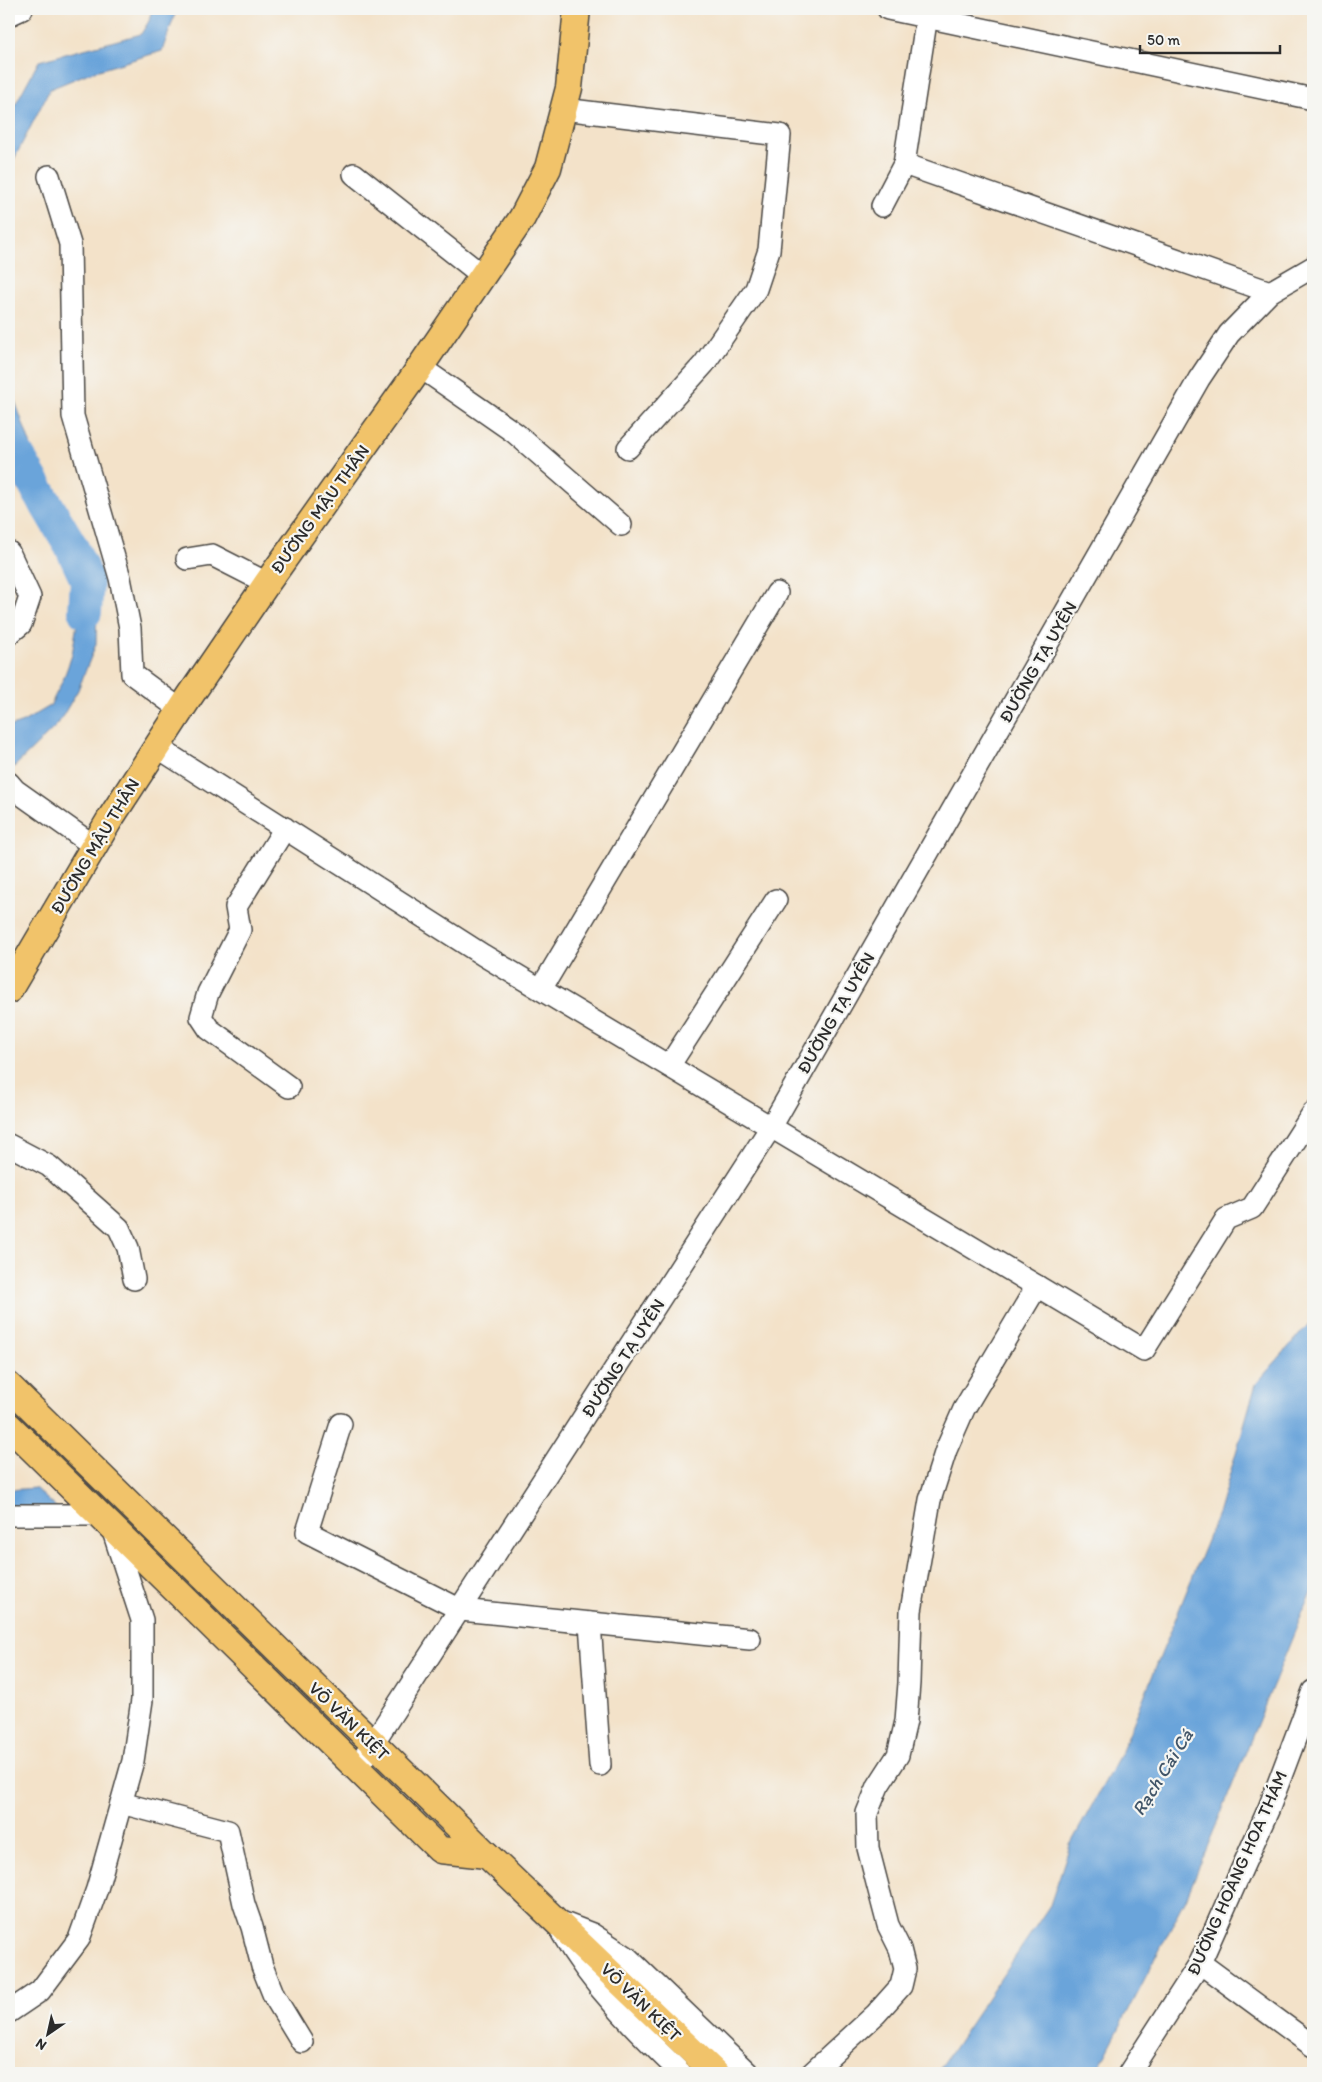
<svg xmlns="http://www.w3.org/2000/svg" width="1322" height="2082" font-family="Itim,sans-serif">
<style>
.water{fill:#6ba4da;stroke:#4b6882}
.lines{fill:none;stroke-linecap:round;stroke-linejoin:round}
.river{stroke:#6ba4da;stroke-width:34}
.minor-casing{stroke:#494643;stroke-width:24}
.major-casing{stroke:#494643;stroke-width:29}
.minor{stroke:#fff;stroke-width:21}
.major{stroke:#f1c36a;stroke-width:26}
.labels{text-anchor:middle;stroke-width:4.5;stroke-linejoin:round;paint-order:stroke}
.street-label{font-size:18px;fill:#2b2b2b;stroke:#f6f6f2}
.water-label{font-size:19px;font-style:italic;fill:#415568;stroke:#f6f6f2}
</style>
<rect width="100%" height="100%" fill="#f6f6f2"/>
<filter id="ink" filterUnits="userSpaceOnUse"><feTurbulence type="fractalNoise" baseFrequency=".02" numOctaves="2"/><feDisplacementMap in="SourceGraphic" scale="10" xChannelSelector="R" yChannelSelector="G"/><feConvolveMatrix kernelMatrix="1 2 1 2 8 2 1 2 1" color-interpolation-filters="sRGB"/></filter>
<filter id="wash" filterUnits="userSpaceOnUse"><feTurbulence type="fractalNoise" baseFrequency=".0096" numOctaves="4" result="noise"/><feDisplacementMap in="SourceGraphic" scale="20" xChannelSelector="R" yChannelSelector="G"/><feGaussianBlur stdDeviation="1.12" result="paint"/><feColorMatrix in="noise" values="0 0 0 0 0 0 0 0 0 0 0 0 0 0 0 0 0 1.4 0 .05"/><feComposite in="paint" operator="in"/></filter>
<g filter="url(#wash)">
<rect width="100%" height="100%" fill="#f3e2c9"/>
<g class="water">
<polygon points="152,9 177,9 162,51 89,73 50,89 9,169 9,116 39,61 141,34 149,21"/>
<polygon points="9,384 41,474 95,567 97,609 96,644 78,690 58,724 9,772 9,727 23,722 50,706 63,680 72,655 82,591 82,570 72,548 22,486 19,469 9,449"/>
<polygon points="1313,1319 1313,1587 1186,1899 1096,2073 937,2073 1050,1905 1070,1845 1122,1751 1219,1511 1256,1384"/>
<polygon points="35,1488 58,1509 9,1508 9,1490"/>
</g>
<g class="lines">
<polyline class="river" points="9,441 72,548 87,580 85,612"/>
</g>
</g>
<g filter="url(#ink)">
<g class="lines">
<defs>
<g id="minor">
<polyline points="888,9 1313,99"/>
<polyline points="928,9 904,164 1270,292"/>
<polyline points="9,15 22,9"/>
<polyline points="563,109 780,135 769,250 756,289 704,364 628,448"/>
<polyline points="354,174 483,276"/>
<polyline points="49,176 70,244 73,416 120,578 130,628 132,674 181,710"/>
<polyline points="882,206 904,164"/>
<polyline points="420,367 515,433 621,525"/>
<polyline points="9,552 30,597 21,624 9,634"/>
<polyline points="187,559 212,555 267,583"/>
<polyline points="157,747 483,955 1144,1350 1226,1219 1252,1208 1313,1113"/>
<polyline points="9,783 15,790 94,846"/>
<polyline points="285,828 236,907 240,930 208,993 201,1017 209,1029 289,1087"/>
<polyline points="541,989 777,593"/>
<polyline points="669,1066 776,900"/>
<polyline points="9,1145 49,1166 119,1228 128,1248 134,1279"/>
<polyline points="341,1424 307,1532 461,1610 750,1639"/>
<polyline points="9,1515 100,1515"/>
<polyline points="590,1623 600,1765"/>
<polyline points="357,1768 771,1127 1199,379 1229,334 1270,292 1313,267"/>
<polyline points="121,1803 228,1831 244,1904 252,1927 262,1966 274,1996 302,2042"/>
<polyline points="561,1922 592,1934 627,1957 748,2073"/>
<path d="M562 1933C592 1986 637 2031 681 2073"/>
<polyline points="1200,1963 1313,2046"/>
<polyline points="9,2012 40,1991 79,1939 97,1889 133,1761 142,1700 142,1620 112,1528"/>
<polyline points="812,2073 876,2014 901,1986 905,1969 900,1949 888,1925 877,1883 868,1848 867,1813 878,1786 898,1755 906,1721 909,1683 911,1611 930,1500 946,1450 964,1409 1037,1286"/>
<polyline points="1129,2073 1200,1963 1269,1808 1313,1691"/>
</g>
<g id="major">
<polyline points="9,990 110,819 190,696 267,583 412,379 522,218 548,168 569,88 577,9"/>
<polyline points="9,1386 487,1855 715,2073"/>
<polyline points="9,1426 440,1850 487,1855"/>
</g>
</defs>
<use href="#minor" class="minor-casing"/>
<use href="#major" class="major-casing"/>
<use href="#minor" class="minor"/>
<use href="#major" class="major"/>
</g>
</g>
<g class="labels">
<g class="street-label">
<text transform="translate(320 509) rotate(-54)" y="6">ĐƯỜNG MẬU THÂN</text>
<text transform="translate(1038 662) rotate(-60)" y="6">ĐƯỜNG TẠ UYÊN</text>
<text transform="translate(95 846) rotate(-59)" y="6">ĐƯỜNG MẬU THÂN</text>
<text transform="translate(836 1013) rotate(-60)" y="6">ĐƯỜNG TẠ UYÊN</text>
<text transform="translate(623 1358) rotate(-57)" y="6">ĐƯỜNG TẠ UYÊN</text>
<text transform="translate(349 1721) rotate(44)" y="6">VÕ VĂN KIỆT</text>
<text transform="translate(1237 1873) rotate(-66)" y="6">ĐƯỜNG HOÀNG HOA THÁM</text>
<text transform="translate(641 2002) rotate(44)" y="6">VÕ VĂN KIỆT</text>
</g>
<g class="water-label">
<text transform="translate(1162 1772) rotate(-58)" y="7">Rạch Cái Cá</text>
</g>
</g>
<rect width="1322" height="2082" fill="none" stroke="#f6f6f2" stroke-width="30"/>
<g transform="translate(48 2034) rotate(214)" stroke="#f6f6f2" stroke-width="4" paint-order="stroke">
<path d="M0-4L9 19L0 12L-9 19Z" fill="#2b2b2b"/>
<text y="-8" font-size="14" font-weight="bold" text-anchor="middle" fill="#2b2b2b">N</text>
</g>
<path d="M1140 45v8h140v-8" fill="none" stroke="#2b2b2b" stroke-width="2.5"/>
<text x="1147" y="45" font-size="15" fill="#2b2b2b" stroke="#f6f6f2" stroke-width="4" paint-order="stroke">50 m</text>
</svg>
